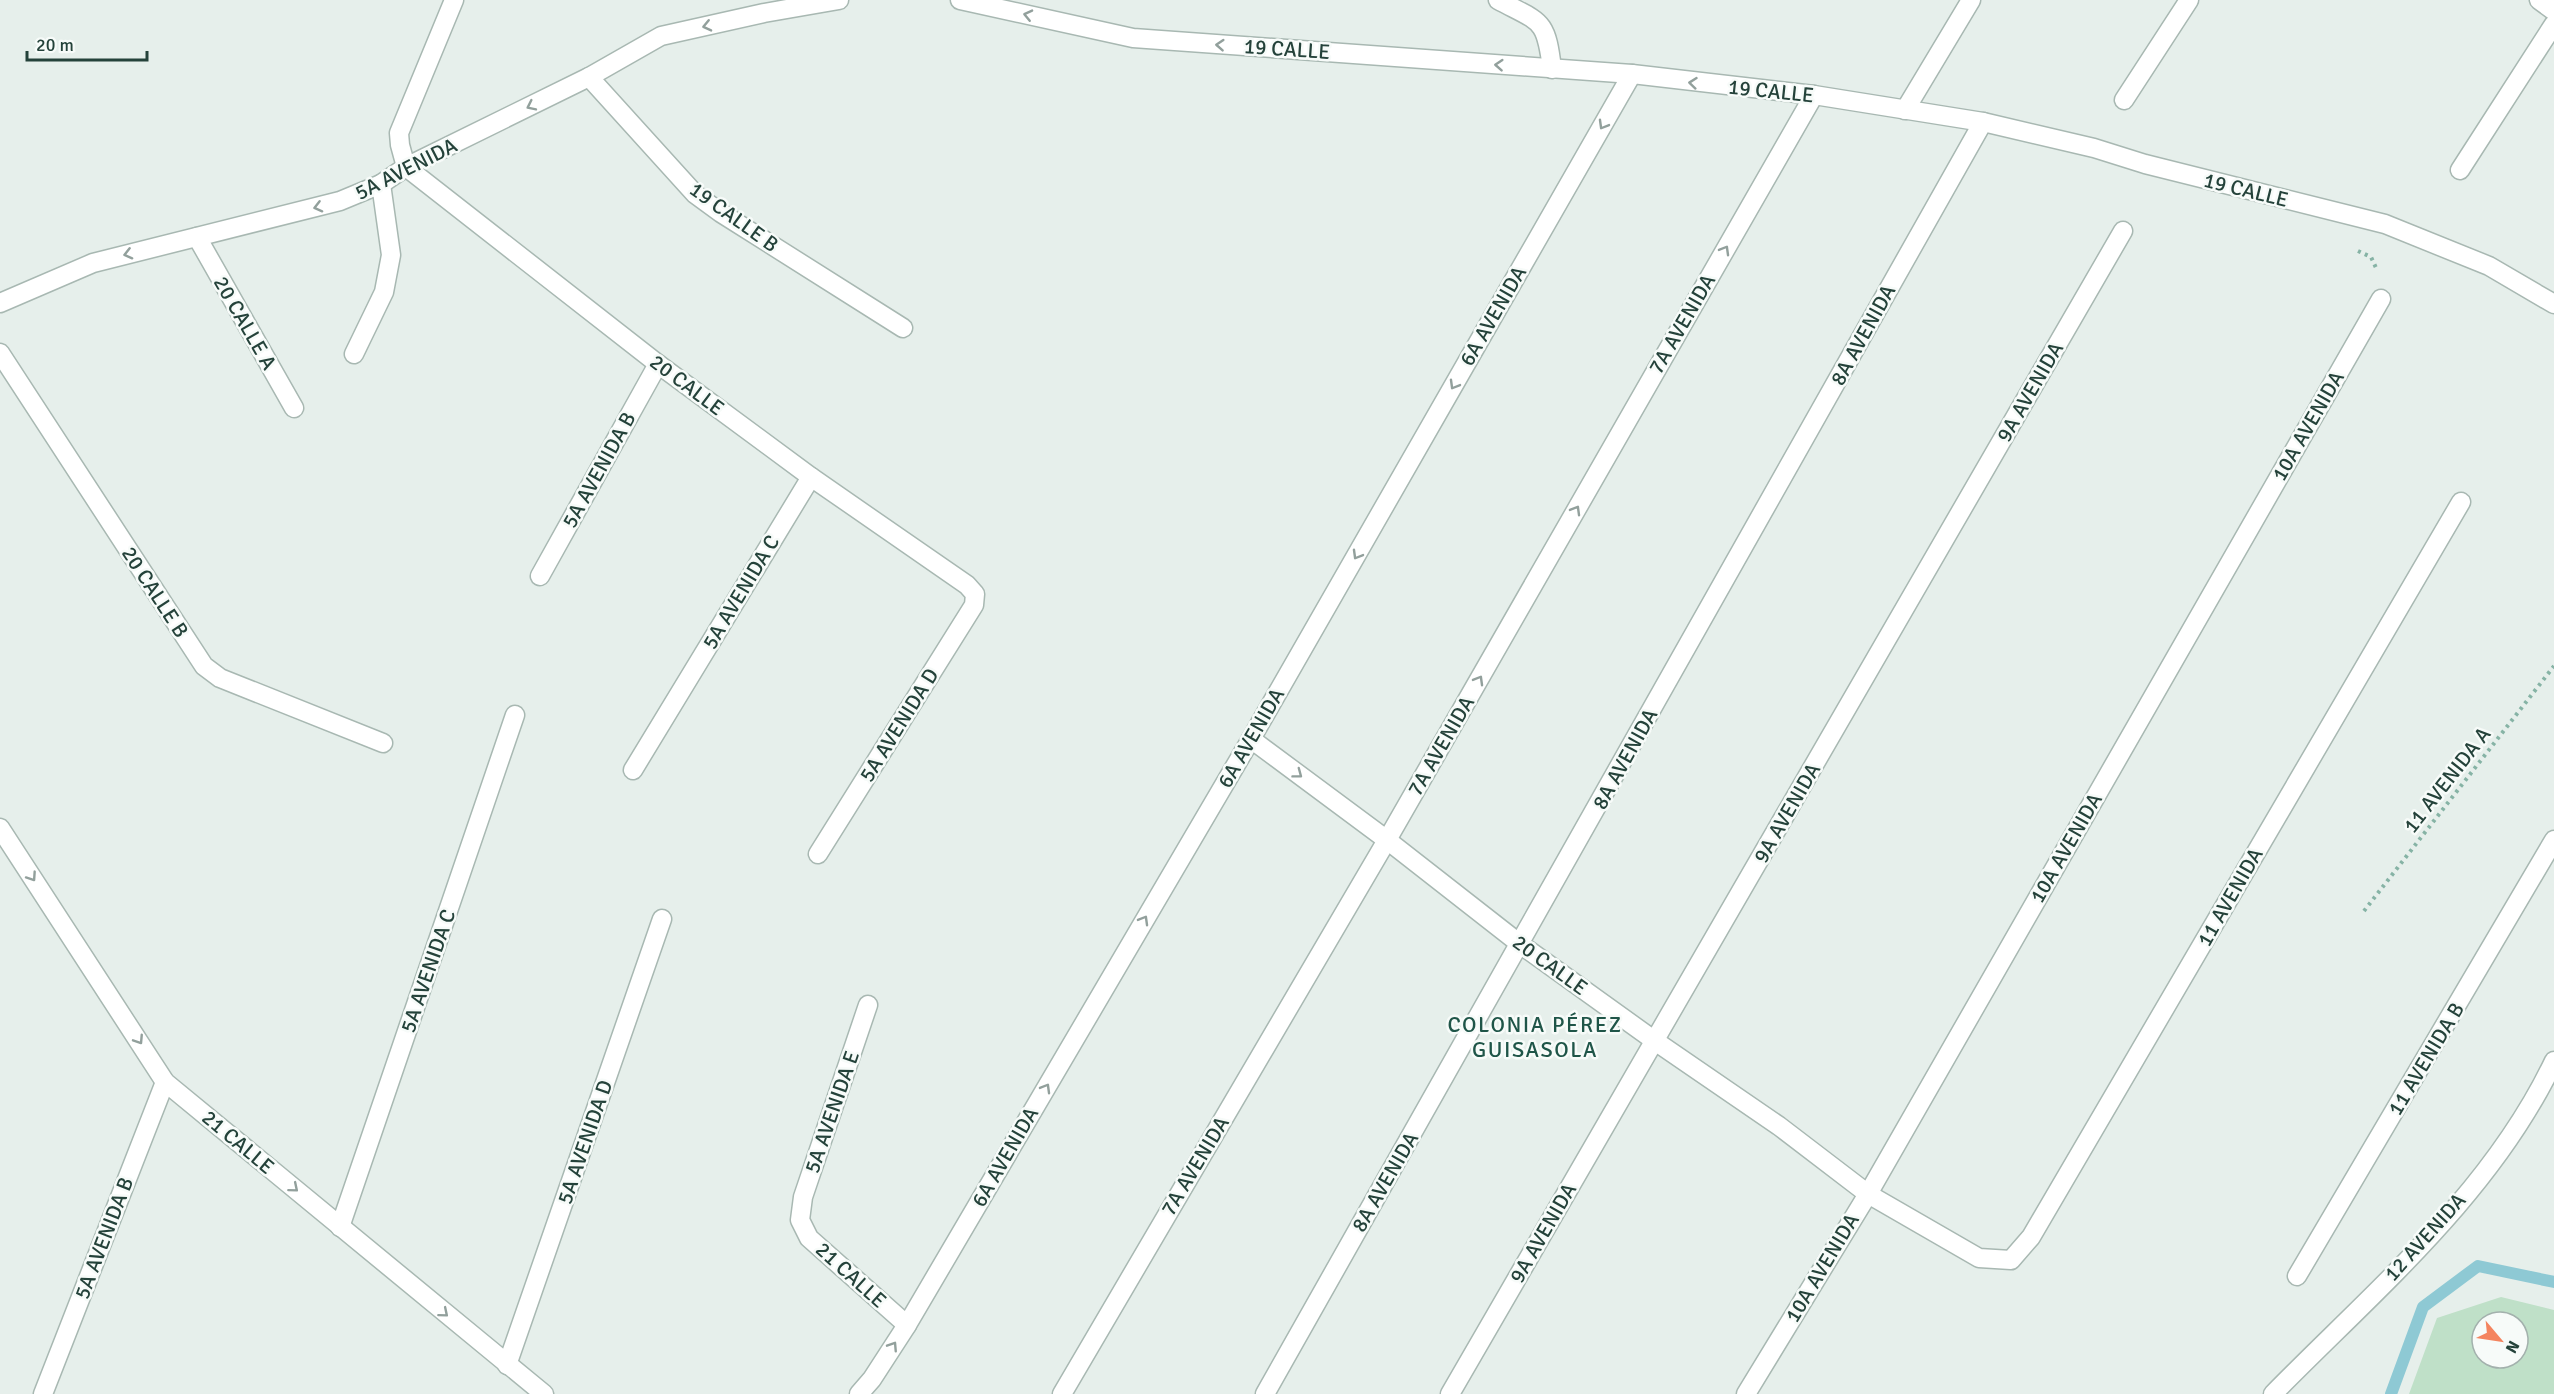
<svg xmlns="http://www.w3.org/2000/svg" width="2554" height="1394" font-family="Signika,sans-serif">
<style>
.green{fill:#bfe0c8;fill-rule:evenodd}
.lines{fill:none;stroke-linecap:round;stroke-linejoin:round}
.stream{stroke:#8ec9d4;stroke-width:12}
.minor-casing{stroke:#a8b8b2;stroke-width:21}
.path{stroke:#86b3a5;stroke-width:4;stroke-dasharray:3 4.5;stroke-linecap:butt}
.minor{stroke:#fff;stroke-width:18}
.oneway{stroke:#92a09c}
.labels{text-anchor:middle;stroke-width:5;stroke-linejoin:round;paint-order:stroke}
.street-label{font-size:21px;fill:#24423a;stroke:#f7fbf9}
.neighbourhood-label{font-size:22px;letter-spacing:1.5px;fill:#1f5548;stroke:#f7fbf9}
</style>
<rect width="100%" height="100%" fill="#e6efeb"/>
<path class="green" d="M2501 1297 2554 1310V1394H2409L2437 1318ZM2482 1322H2518V1358H2482Z"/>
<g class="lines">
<polyline class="stream" points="2391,1394 2423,1307 2478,1266 2554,1282"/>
<defs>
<g id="minor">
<polyline points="454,0 399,133 400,145 406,167 658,364 811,477 967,585 975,594 974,605 818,854"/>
<polyline points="960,0 1133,38 1632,74 1814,95 1983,122 2094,148 2145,164 2385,224 2489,266 2554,304"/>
<path d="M1498 0C1541 23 1546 18 1552 69"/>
<polyline points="2539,0 2554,11"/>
<polyline points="589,77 695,194 721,213 903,328"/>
<polyline points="2124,100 2189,0"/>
<polyline points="1905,110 1971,0"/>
<polyline points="2460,170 2554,24"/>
<polyline points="197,237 294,408"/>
<polyline points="0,303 93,263 340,201 381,184 406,167 589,77 661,36 764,13 839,0"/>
<polyline points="0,353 204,666 220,678 383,743"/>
<polyline points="354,354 384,292 391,255 381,184"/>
<polyline points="540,576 658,364"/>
<polyline points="1251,739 1387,840 1520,944 1655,1041 1779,1126 1868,1194 1979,1258 2011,1260 2031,1237 2461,502"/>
<polyline points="633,770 811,477"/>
<polyline points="0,828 165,1082 544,1394"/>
<polyline points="868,1005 803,1197 800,1220 809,1238 907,1325"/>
<polyline points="340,1227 515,715"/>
<polyline points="2297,1276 2554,840"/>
<polyline points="507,1365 662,919"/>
<polyline points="43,1394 165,1082"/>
<polyline points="859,1394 872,1379 907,1325 1251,739 1632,74"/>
<polyline points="1062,1394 1387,840 1814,95"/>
<polyline points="1265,1394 1983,122"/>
<polyline points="1450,1394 2123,231"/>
<polyline points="1746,1394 1868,1194 2381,299"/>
<path d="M2273 1394C2374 1291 2491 1194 2554 1061"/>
</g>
</defs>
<use href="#minor" class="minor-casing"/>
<g class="path">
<polyline points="2358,251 2371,257 2377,270"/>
<polyline points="2364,911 2554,666"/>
</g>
<use href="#minor" class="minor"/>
</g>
<defs><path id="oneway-chevron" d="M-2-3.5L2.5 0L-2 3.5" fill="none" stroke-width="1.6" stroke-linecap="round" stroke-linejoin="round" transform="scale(1.5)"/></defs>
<g class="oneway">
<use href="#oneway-chevron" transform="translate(1028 15) rotate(-167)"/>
<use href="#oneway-chevron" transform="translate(707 26) rotate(167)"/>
<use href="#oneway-chevron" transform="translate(1220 45) rotate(-176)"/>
<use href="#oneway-chevron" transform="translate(1499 65) rotate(-176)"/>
<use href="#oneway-chevron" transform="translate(1693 83) rotate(-174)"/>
<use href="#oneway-chevron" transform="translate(531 106) rotate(154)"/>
<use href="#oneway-chevron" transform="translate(1603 125) rotate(120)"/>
<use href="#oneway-chevron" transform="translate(318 207) rotate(166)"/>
<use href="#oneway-chevron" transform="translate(1725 250) rotate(-60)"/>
<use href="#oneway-chevron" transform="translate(128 254) rotate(166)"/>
<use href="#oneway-chevron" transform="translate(1454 385) rotate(120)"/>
<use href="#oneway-chevron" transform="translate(1576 510) rotate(-60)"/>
<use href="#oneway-chevron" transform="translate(1357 555) rotate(120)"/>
<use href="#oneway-chevron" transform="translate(1479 680) rotate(-60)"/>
<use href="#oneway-chevron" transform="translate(1298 774) rotate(37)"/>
<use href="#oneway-chevron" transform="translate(32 877) rotate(56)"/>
<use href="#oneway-chevron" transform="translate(1144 920) rotate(-60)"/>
<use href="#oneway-chevron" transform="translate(139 1040) rotate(57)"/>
<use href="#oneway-chevron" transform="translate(1046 1088) rotate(-60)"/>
<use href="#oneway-chevron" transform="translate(294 1188) rotate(40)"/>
<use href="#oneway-chevron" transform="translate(444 1313) rotate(40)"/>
<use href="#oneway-chevron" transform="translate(893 1346) rotate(-57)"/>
</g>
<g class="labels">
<g class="street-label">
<text transform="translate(1287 49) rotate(4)" y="7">19 CALLE</text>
<text transform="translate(1771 91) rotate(6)" y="7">19 CALLE</text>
<text transform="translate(406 169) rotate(-27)" y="7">5A AVENIDA</text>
<text transform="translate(2246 190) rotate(14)" y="7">19 CALLE</text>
<text transform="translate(734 217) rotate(36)" y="7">19 CALLE B</text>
<text transform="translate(1493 316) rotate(-60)" y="7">6A AVENIDA</text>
<text transform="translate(245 323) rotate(60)" y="7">20 CALLE A</text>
<text transform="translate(1682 324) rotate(-60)" y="7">7A AVENIDA</text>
<text transform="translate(1863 335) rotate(-61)" y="7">8A AVENIDA</text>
<text transform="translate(687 385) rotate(37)" y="7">20 CALLE</text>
<text transform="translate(2030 392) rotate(-60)" y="7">9A AVENIDA</text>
<text transform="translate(2308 426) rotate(-60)" y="7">10A AVENIDA</text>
<text transform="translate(599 470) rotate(-61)" y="7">5A AVENIDA B</text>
<text transform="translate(155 592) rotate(57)" y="7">20 CALLE B</text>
<text transform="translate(741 592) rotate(-59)" y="7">5A AVENIDA C</text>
<text transform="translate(899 725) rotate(-58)" y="7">5A AVENIDA D</text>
<text transform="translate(1251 738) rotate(-60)" y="7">6A AVENIDA</text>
<text transform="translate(1441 746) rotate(-60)" y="7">7A AVENIDA</text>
<text transform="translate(1625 759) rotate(-61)" y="7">8A AVENIDA</text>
<text transform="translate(2447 780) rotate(-52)" y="7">11 AVENIDA A</text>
<text transform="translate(1787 813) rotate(-60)" y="7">9A AVENIDA</text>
<text transform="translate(2066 848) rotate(-60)" y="7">10A AVENIDA</text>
<text transform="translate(2230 897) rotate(-60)" y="7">11 AVENIDA</text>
<text transform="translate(1550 965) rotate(36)" y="7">20 CALLE</text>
<text transform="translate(428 971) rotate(-71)" y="7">5A AVENIDA C</text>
<text transform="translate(2426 1059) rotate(-59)" y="7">11 AVENIDA B</text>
<text transform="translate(832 1112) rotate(-71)" y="7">5A AVENIDA E</text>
<text transform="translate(238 1142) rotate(40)" y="7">21 CALLE</text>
<text transform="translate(585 1142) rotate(-71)" y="7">5A AVENIDA D</text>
<text transform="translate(1005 1157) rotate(-60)" y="7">6A AVENIDA</text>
<text transform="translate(1195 1166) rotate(-59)" y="7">7A AVENIDA</text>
<text transform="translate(1385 1182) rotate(-60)" y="7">8A AVENIDA</text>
<text transform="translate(1543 1233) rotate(-60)" y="7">9A AVENIDA</text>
<text transform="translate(2425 1237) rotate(-48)" y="7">12 AVENIDA</text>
<text transform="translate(104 1238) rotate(-69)" y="7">5A AVENIDA B</text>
<text transform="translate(1822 1268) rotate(-59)" y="7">10A AVENIDA</text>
<text transform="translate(851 1275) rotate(42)" y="7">21 CALLE</text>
</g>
<g class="neighbourhood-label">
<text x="1535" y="1032">COLONIA PÉREZ<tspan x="1535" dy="25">GUISASOLA</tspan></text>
</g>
</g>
<g transform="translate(2500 1340) rotate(119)"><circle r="28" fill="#f7fbf9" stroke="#a3b1ad" stroke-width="1.5"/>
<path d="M0-4.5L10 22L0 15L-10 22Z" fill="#f4845f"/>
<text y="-9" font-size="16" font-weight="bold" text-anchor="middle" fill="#24423a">N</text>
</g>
<path d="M27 51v9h120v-9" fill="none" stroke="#24423a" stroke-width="3"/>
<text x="36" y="51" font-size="18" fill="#24423a" stroke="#f7fbf9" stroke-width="4.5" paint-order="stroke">20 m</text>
</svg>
